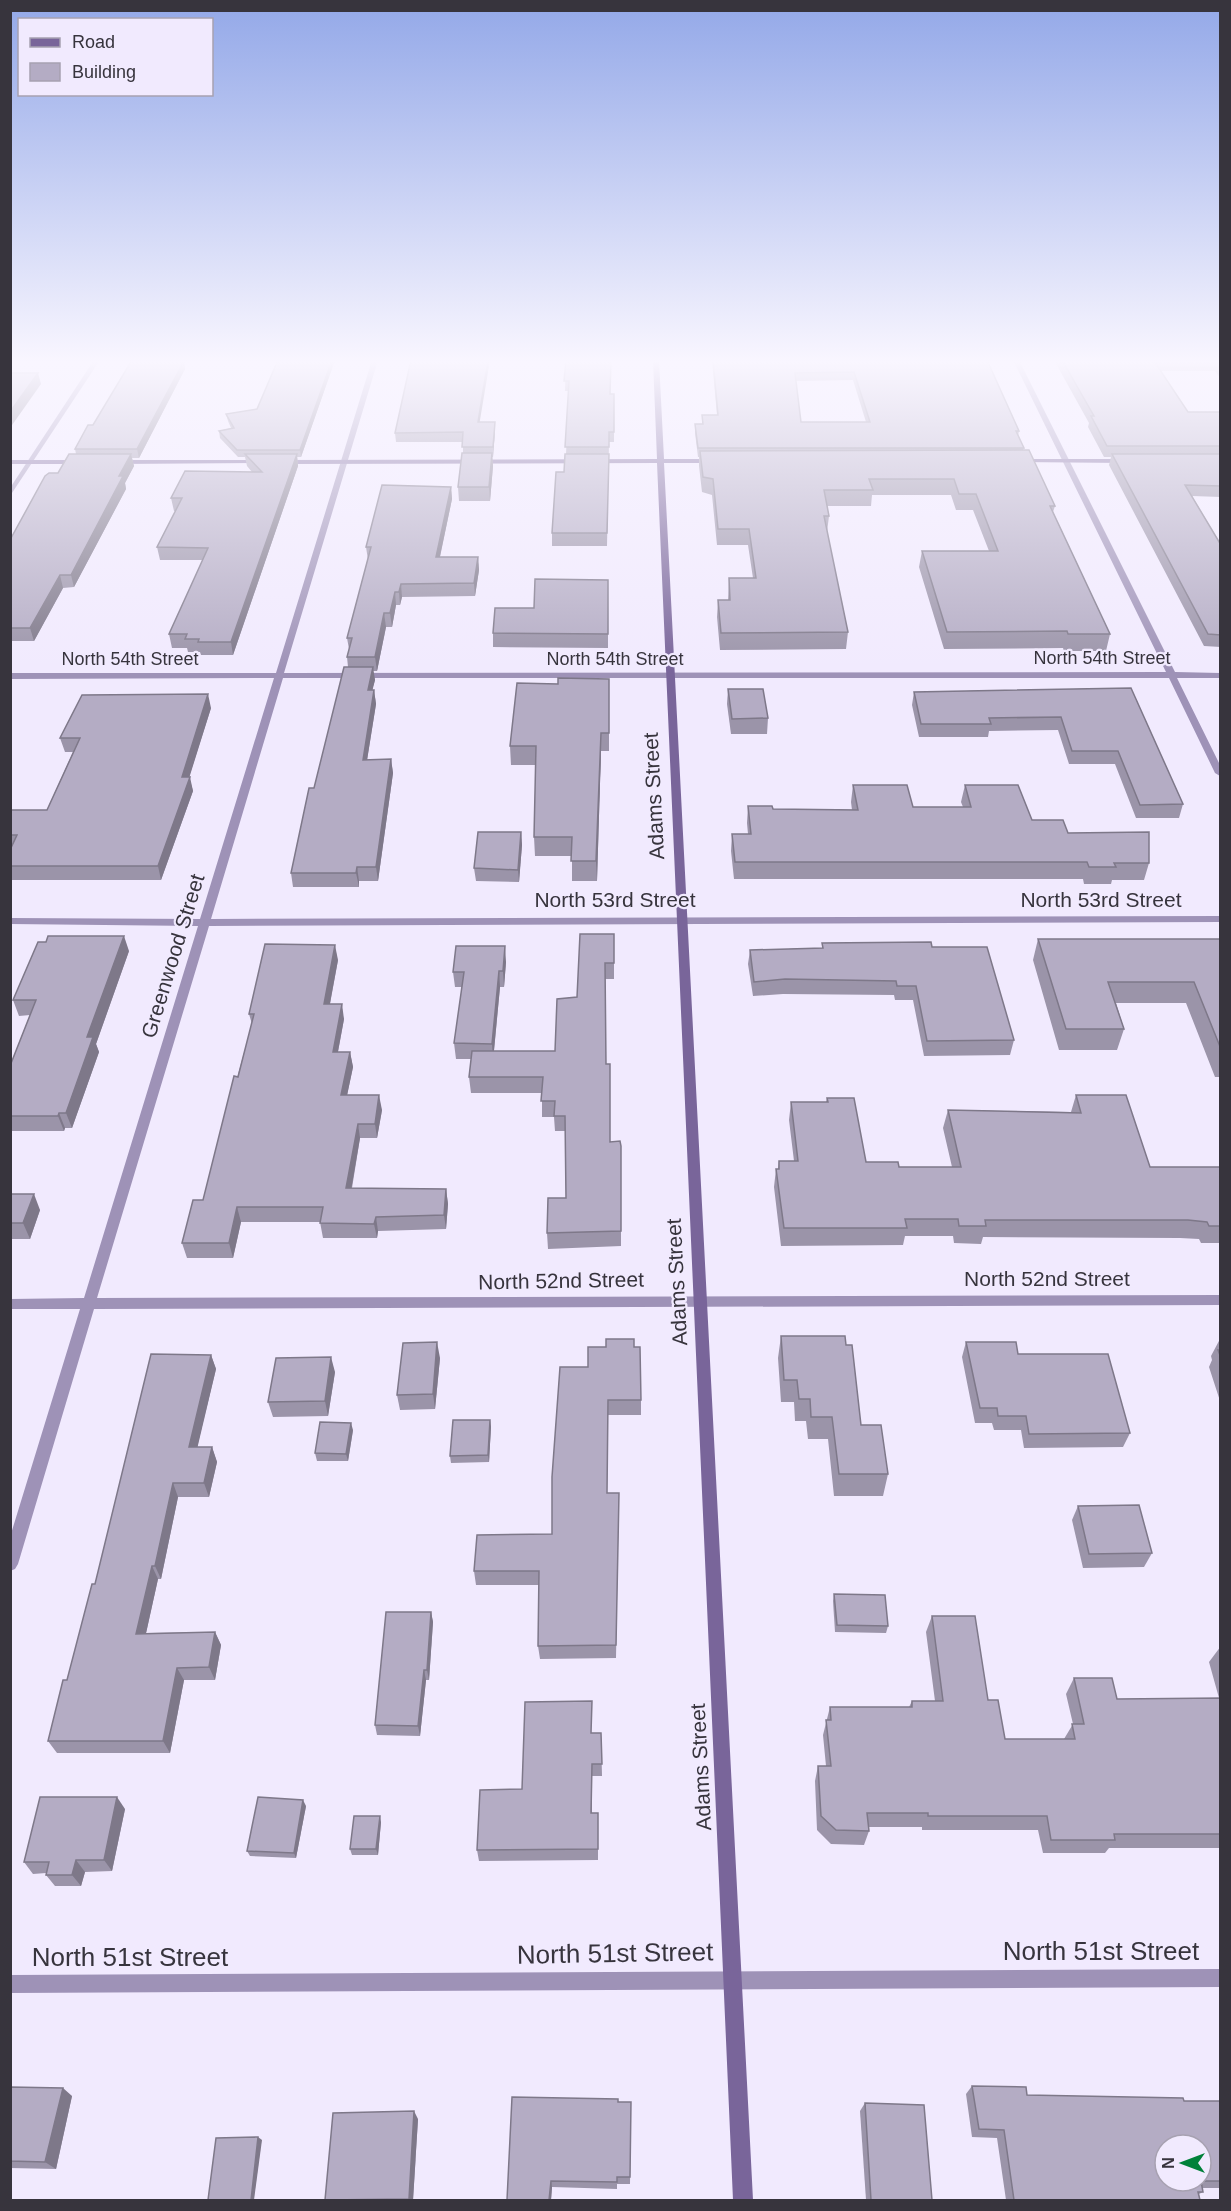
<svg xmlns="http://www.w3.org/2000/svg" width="1231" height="2211" font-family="Arial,sans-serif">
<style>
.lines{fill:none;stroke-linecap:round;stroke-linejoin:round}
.street{fill:#9e92b7;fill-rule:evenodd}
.secondary{fill:#79659a;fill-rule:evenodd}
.wall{fill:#9b94a9;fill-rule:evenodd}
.shaded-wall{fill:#7e7889}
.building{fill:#b4acc4;stroke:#7e7889;stroke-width:1.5;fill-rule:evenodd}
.labels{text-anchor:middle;stroke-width:4.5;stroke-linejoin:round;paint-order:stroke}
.far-street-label{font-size:18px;fill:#37343d;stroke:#f1eafe}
.street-label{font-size:21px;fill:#37343d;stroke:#f1eafe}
.near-street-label{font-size:26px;fill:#37343d;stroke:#f1eafe}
</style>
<rect width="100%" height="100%" fill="#f1eafe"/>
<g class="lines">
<g class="street">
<polygon points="94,360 100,360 10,496 10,488"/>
<polygon points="372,360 378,360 284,673 1166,672 1013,360 1019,360 1175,672 1220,673 1220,678 1177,678 1220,765 1220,776 1215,773 1169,678 283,678 211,919 1220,916 1220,922 209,926 97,1298 1220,1295 1220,1305 94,1309 18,1564 15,1569 10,1571 10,1537 80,1309 10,1309 10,1299 84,1298 198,926 10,924 10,918 200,919 274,678 10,679 10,673 276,673"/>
<polygon points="1220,1969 1220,1987 10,1993 10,1975"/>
</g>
<g class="secondary">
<polygon points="653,360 659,360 664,459 714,459 718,461 714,463 664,463 753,2200 733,2200 657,463 282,464 278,462 282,460 657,459"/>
<polygon points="1020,459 1125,459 1129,461 1125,463 1018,462 1018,460"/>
<polygon points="10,460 78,460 82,462 78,464 10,464"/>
<polygon points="261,460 263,461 263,463 117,464 113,462 117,460"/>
</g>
</g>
<g class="wall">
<polygon points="335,360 301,457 297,457 298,466 233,655 201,655 200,652 188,652 187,648 172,648 169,634 203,560 160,560 157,547 176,511 174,511 171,498 252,472 247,466 245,457 238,457 220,438 219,431 231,428 228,421 226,414 257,409"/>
<polygon points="566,360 611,394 614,394 614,442 609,442 607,546 552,546 552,533 564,472 566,454 569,391 565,391"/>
<path d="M712 360H987L1019 431 1018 436 1024 448 1023 450 1055 506 1053 512 1110 634 1106 651H1064L1063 648 944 649 919 567 922 551H989L973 510H956L951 495H872L871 506H827L829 516 827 532 848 632 846 649 720 650 717 617 718 600H728L729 578H753L748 545H717L712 495 702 492 699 466V457H698L695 433V424H702V415H717ZM853 380 866 422H801L796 381Z"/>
<polygon points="1054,360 1221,360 1221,379 1215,371 1161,371 1188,412 1221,412 1221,497 1192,496 1221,545 1221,647 1204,646 1109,465 1111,457 1104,457 1088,427 1089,423"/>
<polygon points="167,361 185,369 139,458 132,458 134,466 125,483 126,489 74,587 63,588 34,641 10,641 10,540 58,473 76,454 75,449 93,425"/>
<polygon points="480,422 495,422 495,431 493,457 492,457 493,466 490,501 459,501 458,487 463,453 463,442 396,442 395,433"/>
<polygon points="451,487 452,499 440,557 478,557 479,570 475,596 402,597 400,605 396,605 392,627 386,627 377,671 373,671 375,680 372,690 374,690 376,704 367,760 391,759 393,773 378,881 359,881 359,887 293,887 291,873 348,667 347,657 349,649 347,638 368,560 366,547"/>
<polygon points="608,580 608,648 493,647 493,633 534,608"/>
<polygon points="609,679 609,751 601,751 597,881 572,881 572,856 535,856 534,837 536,765 511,765 510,746 558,684"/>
<polygon points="1131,688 1183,804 1179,818 1136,818 1115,764 1069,764 1058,730 989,731 988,737 919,737 912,705 914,692"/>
<polygon points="728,689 768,718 767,734 731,734 727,704"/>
<polygon points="211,708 189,777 193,791 161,880 10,880 10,810 47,810 73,752 65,752 60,738"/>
<polygon points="853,785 913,807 963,807 961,802 965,785 1032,820 1149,863 1144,880 1112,880 1111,884 1084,884 1083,879 734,879 731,851 732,834 748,834 747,823 748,806 773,809 852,810 851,802"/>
<polygon points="521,832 522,845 519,882 476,881 474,868"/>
<polygon points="614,934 614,979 605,979 606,1064 610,1142 621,1146 621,1246 548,1249 547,1233 566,1198 565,1131 555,1131 554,1117 542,1117 542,1093 471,1093 469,1077 471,1059 456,1059 454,1043 462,987 455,987 453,972 506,962 504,987 500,987 494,1051 555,1051 577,997"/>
<polygon points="1038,939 1221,939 1221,1077 1215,1077 1186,1003 1116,1003 1124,1029 1117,1050 1059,1050 1033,960"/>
<polygon points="822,943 932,947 1014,1040 1010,1055 924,1056 913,1000 895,1000 894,995 783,994 753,996 748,964 750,950 822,948"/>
<polygon points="129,951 96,1044 99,1052 72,1128 65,1128 64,1131 10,1131 10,1066 30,1015 19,1016 13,1000"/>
<polygon points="338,960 330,1004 344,1019 338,1052 350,1052 353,1067 347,1095 382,1110 377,1138 360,1138 352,1188 446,1189 448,1204 446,1229 378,1231 377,1238 323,1238 320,1222 241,1222 233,1258 187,1258 182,1243 203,1200 252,1024 249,1014"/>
<polygon points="1076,1095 1150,1167 1221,1167 1221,1243 1201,1243 1199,1239 1180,1238 983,1237 981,1244 954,1243 953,1236 905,1236 903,1245 781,1246 774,1187 776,1169 778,1169 779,1161 794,1161 789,1120 791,1102 826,1102 827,1098 866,1162 899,1167 952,1167 943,1128 948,1110 1071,1112"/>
<polygon points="10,1194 40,1210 30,1239 10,1239"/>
<polygon points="781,1336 846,1345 861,1425 888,1474 883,1496 834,1496 828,1439 808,1439 806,1421 795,1421 794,1402 781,1402 778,1358"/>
<polygon points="1220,1339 1221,1339 1221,1404 1209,1367 1212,1360 1211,1356"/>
<polygon points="966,1342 1018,1354 1130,1433 1123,1447 1024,1448 1021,1430 994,1430 992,1423 975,1423 962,1357"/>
<polygon points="606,1347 634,1347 641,1400 641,1415 608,1415 607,1493 619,1493 616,1658 540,1659 538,1646 539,1585 476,1585 474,1571 552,1534 588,1367"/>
<polygon points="211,1355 216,1369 197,1447 212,1447 217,1462 209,1497 178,1497 161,1579 158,1579 146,1633 215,1632 221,1645 215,1680 184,1680 170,1753 57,1753 48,1741 67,1680 95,1584"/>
<polygon points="440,1358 435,1409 400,1410 397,1395"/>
<polygon points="335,1372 328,1416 273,1417 268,1402"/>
<polygon points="490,1420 491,1427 489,1462 451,1463 450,1456"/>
<polygon points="353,1430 348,1461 317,1461 315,1453"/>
<polygon points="1078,1506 1152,1553 1144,1567 1083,1568 1072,1520"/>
<polygon points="834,1594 888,1626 886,1633 835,1632 833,1601"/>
<polygon points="431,1612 433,1622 429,1680 426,1680 420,1736 377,1735 375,1725"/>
<polygon points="932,1616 988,1700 1005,1739 1064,1739 1073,1724 1066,1694 1074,1678 1117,1699 1219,1698 1209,1662 1221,1646 1221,1848 1109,1848 1105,1853 1043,1853 1038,1830 922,1830 922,1827 869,1827 869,1831 864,1845 831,1844 817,1830 815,1781 818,1766 826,1766 823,1735 830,1707 909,1707 912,1701 935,1701 926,1632"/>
<polygon points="592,1733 601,1733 602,1776 592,1776 592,1813 598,1813 598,1860 479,1861 477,1850 522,1789"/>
<polygon points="306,1806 296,1858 250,1856 247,1851"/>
<polygon points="125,1809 112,1871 85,1872 81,1886 55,1886 46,1875 46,1873 33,1874 24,1862"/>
<polygon points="381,1822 378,1855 352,1855 350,1849"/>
<polygon points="972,2086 1027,2095 1184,2101 1221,2101 1221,2188 1202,2188 1203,2192 1199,2194 1200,2200 1006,2200 997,2138 972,2137 966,2094"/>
<polygon points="10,2087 72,2096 56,2169 10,2168"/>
<polygon points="618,2102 631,2102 630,2184 617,2184 617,2189 552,2187 551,2200 507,2200"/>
<polygon points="865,2103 932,2200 866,2200 860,2111"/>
<polygon points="418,2119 413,2200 325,2200"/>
</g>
<g class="shaded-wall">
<polygon points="332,360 335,360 301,457 300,450"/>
<polygon points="488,360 490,360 478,432 478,422"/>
<polygon points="184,361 185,369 139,458 137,449"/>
<polygon points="38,373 41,384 10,428 10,412"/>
<polygon points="495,422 495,431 493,457 493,447"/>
<polygon points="492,453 493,466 490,501 489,487"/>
<polygon points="131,454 134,466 125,483 126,489 74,587 71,575 119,476"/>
<polygon points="297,454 298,466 233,655 231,642"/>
<polygon points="451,487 452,499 437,570 436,557"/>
<polygon points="478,557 479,570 475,596 474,583"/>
<polygon points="60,575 63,588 34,641 30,628"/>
<polygon points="401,584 402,597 400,605 399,592"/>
<polygon points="395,592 396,605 392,627 390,613"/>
<polygon points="384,613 386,627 377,671 375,657"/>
<polygon points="373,667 375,680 369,704 368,690"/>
<polygon points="374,690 376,704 365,773 363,760"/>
<polygon points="208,694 211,708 186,788 190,777 193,791 161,880 158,866 182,777"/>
<polygon points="601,733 601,751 597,881 596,861"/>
<polygon points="391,759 393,773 378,881 376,867"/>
<polygon points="521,832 522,845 519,882 518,870"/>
<polygon points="357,867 359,881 359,887 356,873"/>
<polygon points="124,936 129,951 96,1044 99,1052 72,1128 66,1113 87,1037"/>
<polygon points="335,945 338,960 327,1019 324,1004"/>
<polygon points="505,946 506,962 504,987 503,971"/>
<polygon points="499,971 500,987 493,1060 492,1044"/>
<polygon points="342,1004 344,1019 335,1067 333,1052"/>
<polygon points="350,1052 353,1067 344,1110 341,1095"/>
<polygon points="379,1095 382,1110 377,1138 375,1124"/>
<polygon points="59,1113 65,1128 64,1131 58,1116"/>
<polygon points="358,1124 360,1138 349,1202 346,1188"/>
<polygon points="446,1189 448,1204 446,1229 444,1215"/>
<polygon points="34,1194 40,1210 30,1239 23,1223"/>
<polygon points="237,1207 241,1222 233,1258 229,1243"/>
<polygon points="376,1217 378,1231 377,1238 374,1224"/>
<polygon points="437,1342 440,1358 435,1409 433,1394"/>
<polygon points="211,1355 216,1369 194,1462 189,1447"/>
<polygon points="331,1357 335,1372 328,1416 325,1401"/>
<polygon points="490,1420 491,1427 489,1462 488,1455"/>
<polygon points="351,1423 353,1430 348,1461 346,1454"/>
<polygon points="212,1447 217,1462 209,1497 204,1483"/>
<polygon points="173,1483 178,1497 161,1579 155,1566"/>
<polygon points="152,1566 158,1579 143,1647 136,1634"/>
<polygon points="431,1612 433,1622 429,1680 427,1670"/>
<polygon points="215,1632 221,1645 215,1680 209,1667"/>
<polygon points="177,1668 184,1680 170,1753 163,1741"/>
<polygon points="424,1670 426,1680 420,1736 418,1726"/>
<polygon points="117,1797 125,1809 112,1871 104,1860"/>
<polygon points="303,1800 306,1806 296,1858 294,1853"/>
<polygon points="380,1816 381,1822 378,1855 376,1849"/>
<polygon points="76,1860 85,1872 81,1886 72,1875"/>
<polygon points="63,2088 72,2096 56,2169 45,2162"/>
<polygon points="414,2111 418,2119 413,2200 410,2200 409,2199"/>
<polygon points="258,2137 262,2140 254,2200 251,2200"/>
<polygon points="551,2181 552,2187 551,2200 549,2200"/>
</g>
<g class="building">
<polygon points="132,360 184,361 137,449 75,449 88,425 93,425"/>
<polygon points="278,360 332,360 300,450 237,450 219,431 234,428 226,414 257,409"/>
<polygon points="411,360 488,360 478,422 495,422 493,447 462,447 463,432 395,433"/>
<polygon points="566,360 611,360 610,394 614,394 614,432 609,432 609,447 565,447 569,381 564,381"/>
<path d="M713 360H987L1019 431H1016L1024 448H698L695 424H703L702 415H718ZM854 372 870 422H801L795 373Z"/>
<polygon points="1062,360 1221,360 1221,364 1218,361 1154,361 1188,412 1221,412 1221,446 1107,446 1091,416 1094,416"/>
<polygon points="10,373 38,373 10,412"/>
<polygon points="1029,450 1055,506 1050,506 1110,634 1068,634 1067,631 947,632 922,551 998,551 976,494 959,494 954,479 869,479 873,490 824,490 829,516 824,516 848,632 721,633 718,600 730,600 729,578 756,578 749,529 718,529 713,479 703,477 700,451"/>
<polygon points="462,453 492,453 489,487 458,487"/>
<polygon points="69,454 131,454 119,476 123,476 71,575 60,575 30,628 10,628 10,540 45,476 49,473 58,473"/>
<polygon points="245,454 297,454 231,642 198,642 199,639 185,639 187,634 169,634 208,548 157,547 182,498 171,498 185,471 262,472"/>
<polygon points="565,454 609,454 607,533 552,533 556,472 564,472"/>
<polygon points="1112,454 1221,454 1221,486 1185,485 1221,545 1221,635 1208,634"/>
<polygon points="382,485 451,487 436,557 478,557 474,583 401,584 399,592 395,592 390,613 384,613 375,657 347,657 352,638 347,638 371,547 366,547"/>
<polygon points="535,579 608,580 608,634 493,633 495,608 534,608"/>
<polygon points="344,667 373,667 368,690 374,690 363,760 391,759 376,867 357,867 356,873 291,873 309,788 314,788"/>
<polygon points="558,678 609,679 609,733 601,733 596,861 571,861 572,837 534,837 536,746 510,746 517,683 558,684"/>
<polygon points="1131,688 1183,804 1140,805 1118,751 1072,751 1061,717 989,718 991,724 921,724 914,692"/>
<polygon points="728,689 763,689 768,718 732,719"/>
<polygon points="208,694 182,777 190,777 158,866 10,866 10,850 17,835 10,835 10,810 47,810 80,738 60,738 82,695"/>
<polygon points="853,785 907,785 913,807 971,807 965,785 1018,785 1032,820 1063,820 1068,833 1149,832 1149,863 1114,863 1116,867 1089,867 1087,862 735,862 732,834 751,834 748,806 772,806 773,809 858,810"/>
<polygon points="478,832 521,832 518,870 474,868"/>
<polygon points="580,934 614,934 614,963 605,963 606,1064 610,1064 610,1142 620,1141 621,1146 621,1231 547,1233 548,1198 566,1198 565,1116 554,1116 555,1101 541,1101 543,1077 469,1077 472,1051 555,1051 557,999 577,997"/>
<polygon points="48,936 124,936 87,1037 93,1037 66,1113 59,1113 58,1116 10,1116 10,1066 36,1000 13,1000 38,942 46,942"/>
<polygon points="1038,939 1221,939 1221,1049 1194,982 1108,982 1124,1029 1066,1029"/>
<polygon points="931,942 932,947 987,947 1014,1040 927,1041 916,986 897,986 896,981 785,979 754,982 750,950 823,948 822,943"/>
<polygon points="265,944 335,945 324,1004 342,1004 333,1052 350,1052 341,1095 379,1095 375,1124 358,1124 346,1188 446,1189 444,1215 376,1217 374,1224 320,1223 323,1207 237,1207 229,1243 182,1243 193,1200 203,1200 234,1076 238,1077 254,1014 249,1014"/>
<polygon points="456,946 505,946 503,971 499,971 492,1044 454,1043 464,972 453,972"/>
<polygon points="1076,1095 1126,1095 1150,1167 1221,1167 1221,1226 1209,1226 1207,1222 1188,1220 985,1220 986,1226 959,1226 958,1219 905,1219 907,1228 784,1228 776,1169 779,1169 779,1161 798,1161 791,1102 828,1102 827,1098 854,1098 866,1162 898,1162 899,1167 961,1167 948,1110 1081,1113"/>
<polygon points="10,1194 34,1194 23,1223 10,1223"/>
<polygon points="781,1336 845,1336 846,1345 852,1345 861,1425 881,1425 888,1474 839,1474 832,1417 811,1417 810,1399 799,1399 797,1380 784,1380"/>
<polygon points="606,1339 634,1339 634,1347 640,1347 641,1400 608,1400 607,1493 619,1493 616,1645 538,1646 539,1571 474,1571 477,1535 552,1534 552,1477 560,1367 588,1367 588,1347 606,1347"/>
<polygon points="437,1342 433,1394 397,1395 403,1343"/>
<polygon points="966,1342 1016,1342 1018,1354 1108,1354 1130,1433 1029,1434 1026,1416 998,1416 997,1408 980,1408"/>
<polygon points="1218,1350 1221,1350 1221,1358"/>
<polygon points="151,1354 211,1355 189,1447 212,1447 204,1483 173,1483 155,1566 152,1566 136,1634 215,1632 209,1667 177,1668 163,1741 48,1741 63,1680 67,1680 92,1584 95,1584"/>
<polygon points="331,1357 325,1401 268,1402 276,1358"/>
<polygon points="453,1420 490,1420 488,1455 450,1456"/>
<polygon points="320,1422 351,1423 346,1454 315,1453"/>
<polygon points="1139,1505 1152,1553 1089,1554 1078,1506"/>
<polygon points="834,1594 885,1595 888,1626 837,1625"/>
<polygon points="386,1612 431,1612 427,1670 424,1670 418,1726 375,1725"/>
<polygon points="932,1616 975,1616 988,1700 998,1700 1005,1739 1075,1739 1072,1724 1084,1724 1074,1678 1112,1678 1117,1699 1221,1698 1221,1834 1114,1834 1115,1840 1051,1840 1047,1816 928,1816 928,1813 867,1813 869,1831 836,1830 821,1816 818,1766 831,1766 826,1720 831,1720 830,1707 912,1707 912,1701 943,1701"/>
<polygon points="592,1701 591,1733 601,1733 602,1764 592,1764 591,1813 598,1813 598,1849 477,1850 480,1790 522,1789 525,1702"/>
<polygon points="40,1797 117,1797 104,1860 76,1860 72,1875 46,1875 49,1862 24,1862"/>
<polygon points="258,1797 303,1800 294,1853 247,1851"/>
<polygon points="354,1816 380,1816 376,1849 350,1849"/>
<path d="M972 2086 1026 2087 1027 2095 1183 2098 1184 2101H1221V2181H1201L1203 2192H1198L1200 2200H1014L1004 2130 979 2129ZM1165 2145H1201V2181H1165Z"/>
<polygon points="10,2087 63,2088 45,2162 10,2161"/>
<polygon points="512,2097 618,2099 618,2102 631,2102 630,2177 617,2177 617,2182 551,2181 549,2200 507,2200"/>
<polygon points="865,2103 924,2105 932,2200 871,2200"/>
<polygon points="414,2111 409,2199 325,2200 333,2113"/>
<polygon points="258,2137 251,2200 208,2200 216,2138"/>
</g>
<linearGradient id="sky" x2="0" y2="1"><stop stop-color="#93a8e8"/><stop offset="0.54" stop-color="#f9f6ff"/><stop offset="1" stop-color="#f9f6ff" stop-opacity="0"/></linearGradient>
<rect width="1231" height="670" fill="url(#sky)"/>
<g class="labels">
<g class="far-street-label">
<text x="1102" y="664">North 54th Street</text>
<text x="130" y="665">North 54th Street</text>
<text x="615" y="665">North 54th Street</text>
</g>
<g class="street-label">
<text transform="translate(654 796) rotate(-93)" y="7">Adams Street</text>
<text x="615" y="907">North 53rd Street</text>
<text x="1101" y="907">North 53rd Street</text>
<text transform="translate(173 956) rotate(-73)" y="7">Greenwood Street</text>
<text x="1047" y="1286">North 52nd Street</text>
<text transform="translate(561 1281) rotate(-1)" y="7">North 52nd Street</text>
<text transform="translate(677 1282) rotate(-93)" y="7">Adams Street</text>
<text transform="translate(701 1767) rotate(-93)" y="7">Adams Street</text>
</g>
<g class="near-street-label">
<text x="1101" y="1960">North 51st Street</text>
<text transform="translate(615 1953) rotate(-1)" y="9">North 51st Street</text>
<text x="130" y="1966">North 51st Street</text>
</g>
</g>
<rect width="1231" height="2211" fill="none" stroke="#37343d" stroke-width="24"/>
<rect x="18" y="18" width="195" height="78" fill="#f1eafe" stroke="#a7a1b1" stroke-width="1.5"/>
<rect x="30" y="38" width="30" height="9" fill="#79659a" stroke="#a7a1b1" stroke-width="1.5"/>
<text x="72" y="48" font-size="18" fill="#37343d">Road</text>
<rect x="30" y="63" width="30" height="18" fill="#b4acc4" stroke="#a7a1b1" stroke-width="1.5"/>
<text x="72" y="78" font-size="18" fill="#37343d">Building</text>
<g transform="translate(1183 2163) rotate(270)"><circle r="28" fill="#f1eafe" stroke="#a7a1b1" stroke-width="1.5"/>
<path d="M0-4.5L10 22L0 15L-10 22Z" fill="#00813a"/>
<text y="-9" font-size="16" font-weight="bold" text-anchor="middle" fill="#37343d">N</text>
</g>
</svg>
